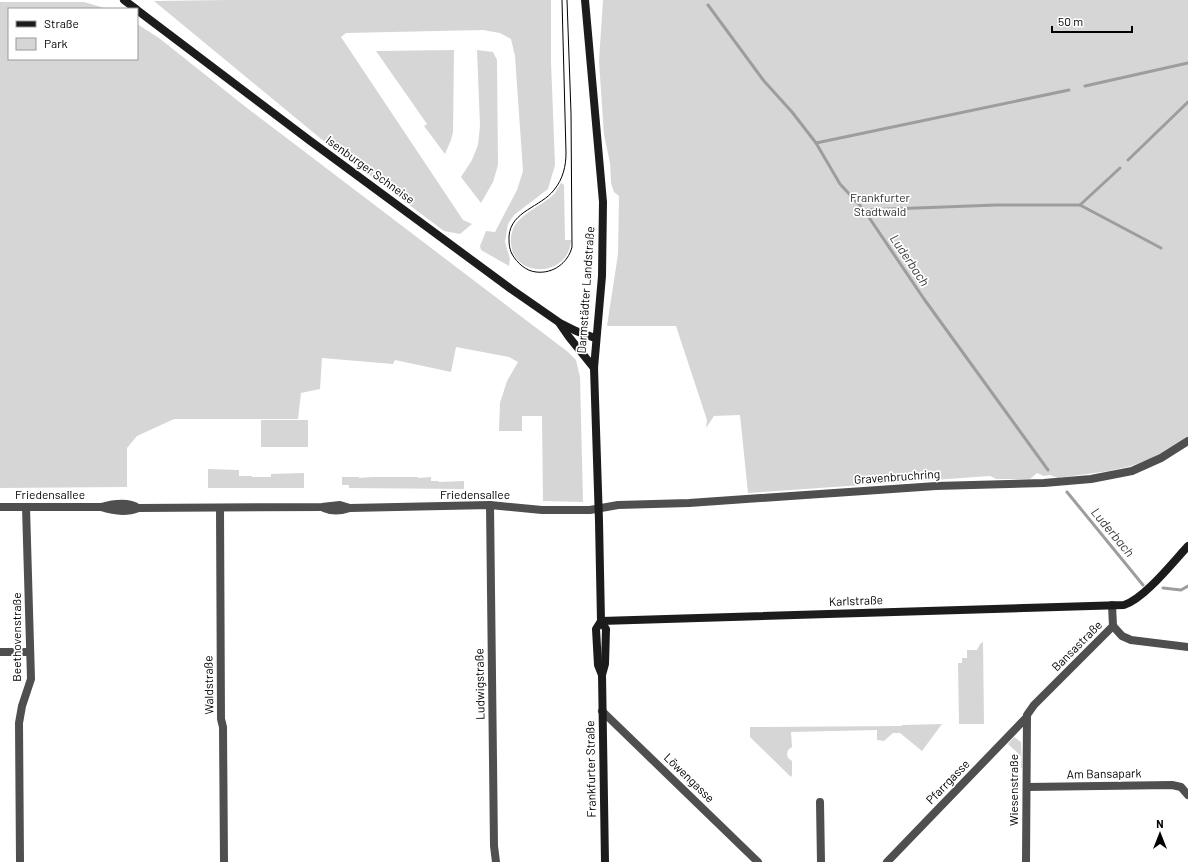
<svg xmlns="http://www.w3.org/2000/svg" width="1188" height="862" font-family="Barlow,sans-serif">
<style>
.green{fill:#d6d6d6}
.lines{fill:none;stroke-linecap:round;stroke-linejoin:round}
.stream{stroke:#9d9d9d;stroke-width:3}
.street{stroke:#4f4f4f;stroke-width:8}
.secondary{stroke:#1c1c1c;stroke-width:8}
.tram{stroke:#000;stroke-width:1}
.labels{text-anchor:middle;stroke-width:3.5;stroke-linejoin:round;paint-order:stroke}
.street-label{font-size:12px;fill:#000;stroke:#fff}
.park-label{font-size:12px;fill:#2d2d2d;stroke:#fff}
.water-label{font-size:13px;font-style:italic;fill:#3e3e3e;stroke:#fff}
</style>
<rect width="100%" height="100%" fill="#fff"/>
<g class="green">
<polygon points="228,0 551,0 551,62 555,165 548,189 514,215 508,224 505,242 510,259 509,266 481,250 480,246 486,231 495,232 517,190 523,171 515,56 511,39 500,33 483,30 346,33 341,37 463,220 472,224 460,234 444,231 320,138 154,1"/>
<polygon points="603,0 1188,0 1188,436 1153,458 1131,466 1109,471 1058,478 1050,475 1044,476 1037,473 1030,479 996,479 990,476 748,493 740,415 714,416 706,428 707,420 676,326 607,326 618,254 619,196 614,192 611,183 610,163 604,135 599,61"/>
<polygon points="0,2 84,2 108,9 9,9 9,59 137,59 137,24 159,38 247,108 568,352 576,360 580,377 583,502 543,501 542,416 522,416 522,431 499,431 500,403 507,381 518,362 509,357 456,347 451,372 395,360 393,364 322,358 320,389 301,393 298,419 174,419 137,436 127,448 127,487 0,488"/>
<polygon points="454,50 453,132 451,140 445,154 424,126 427,124 376,51"/>
<polygon points="477,50 493,52 497,60 498,165 493,182 481,203 461,177 472,160 478,145 480,126"/>
<path d="M561 183 564 185 565 240H571C569 278 513 279 511 243 509 215 539 210 555 193 557 190 559 186 561 183Z"/>
<rect x="261" y="420" width="47" height="27"/>
<polygon points="208,469 239,470 239,476 252,476 252,477 271,477 271,474 304,473 304,488 208,488"/>
<polygon points="342,477 359,477 359,478 372,477 418,477 418,478 431,477 431,481 438,481 439,482 464,481 464,489 349,488 349,485 342,485"/>
<polygon points="983,642 984,724 959,724 958,663 962,663 962,658 967,658 967,650 977,650 980,644"/>
<polygon points="942,724 922,751 900,733 893,733 884,741 877,740 877,730 791,732 792,747 788,750 787,754 788,758 792,761 792,775 791,777 750,737 750,727 902,726 902,725"/>
<polygon points="1014,737 1021,742 1022,768 1021,768 1021,756 1008,744"/>
</g>
<g class="lines">
<g class="stream">
<polyline points="708,5 764,81 792,112 816,143 840,184 864,210 924,299 1048,470"/>
<polyline points="1085,86 1188,63"/>
<polyline points="816,143 1069,90"/>
<polyline points="1128,160 1188,102"/>
<polyline points="1080,205 1120,168"/>
<polyline points="864,210 996,205 1080,205 1161,248"/>
<polyline points="1067,492 1143,585"/>
<polyline points="1163,588 1181,590 1188,586"/>
</g>
<g class="street">
<polyline points="490,505 494,846 496,862"/>
<path d="M0 507H101C112 504 128 501 138 508"/>
<path d="M101 507C113 511 126 513 138 508L322 507 340 505 350 508 490 505 542 510H590L618 505 689 503 936 486 1044 483 1091 479 1132 471 1161 458 1188 441"/>
<polyline points="220,508 221,719 223,727 224,862"/>
<path d="M324 508C333 512 341 511 350 508"/>
<polyline points="1113,626 1122,636 1131,640 1188,647"/>
<polyline points="0,652 30,652"/>
<polyline points="602,711 758,862"/>
<polyline points="1027,787 1172,785 1181,787 1188,795"/>
<polyline points="820,802 821,862"/>
<polyline points="20,862 19,723 22,706 31,679 26,507"/>
<polyline points="887,862 1026,718"/>
<polyline points="1026,862 1027,715 1034,705 1113,626 1112,605"/>
</g>
<g class="secondary">
<polyline points="124,0 136,9"/>
<polyline points="585,0 603,202 602,276 594,368 599,521 601,621 606,629 605,664 602,675 605,862"/>
<polyline points="137,10 309,140 511,289 560,323 576,331 595,338"/>
<polyline points="560,324 569,337 594,368"/>
<path d="M601 621 1124 605C1144 599 1173 562 1188 546"/>
<polyline points="601,621 596,629 598,665 602,675"/>
</g>
<path class="tram" d="M562 0 566 153C566 166 563 179 554 190 541 207 511 211 509 236 509 243 509 248 512 254 517 263 526 271 536 272 553 274 568 263 572 247L571 113 567 0"/>
</g>
<g class="labels">
<g class="street-label">
<text transform="translate(370 170) rotate(36)" y="4">Isenburger Schneise</text>
<text transform="translate(586 290) rotate(-86)" y="4">Darmstädter Landstraße</text>
<text transform="translate(897 477) rotate(-4)" y="4">Gravenbruchring</text>
<text x="50" y="499">Friedensallee</text>
<text x="475" y="499">Friedensallee</text>
<text transform="translate(856 601) rotate(-2)" y="4">Karlstraße</text>
<text transform="translate(17 637) rotate(-90)" y="4">Beethovenstraße</text>
<text transform="translate(1077 646) rotate(-45)" y="4">Bansastraße</text>
<text transform="translate(480 684) rotate(-91)" y="4">Ludwigstraße</text>
<text transform="translate(209 685) rotate(-91)" y="4">Waldstraße</text>
<text transform="translate(591 769) rotate(-91)" y="4">Frankfurter Straße</text>
<text transform="translate(1104 774) rotate(-1)" y="4">Am Bansapark</text>
<text transform="translate(689 778) rotate(44)" y="4">Löwengasse</text>
<text transform="translate(948 782) rotate(-46)" y="4">Pfarrgasse</text>
<text transform="translate(1014 790) rotate(-90)" y="4">Wiesenstraße</text>
</g>
<g class="park-label">
<text x="880" y="202">Frankfurter<tspan x="880" dy="14">Stadtwald</tspan></text>
</g>
<g class="water-label">
<text transform="translate(910 260) rotate(56)" y="5">Luderbach</text>
<text transform="translate(1113 532) rotate(50)" y="5">Luderbach</text>
</g>
</g>
<rect x="8" y="8" width="130" height="52" fill="#ffffff" stroke="#999999"/>
<rect x="16" y="21" width="20" height="6" fill="#1c1c1c" stroke="#999999"/>
<text x="44" y="28" font-size="12" fill="#000000">Straße</text>
<rect x="16" y="38" width="20" height="12" fill="#d6d6d6" stroke="#999999"/>
<text x="44" y="48" font-size="12" fill="#000000">Park</text>
<g transform="translate(1160 834)" stroke="#ffffff" stroke-width="3" paint-order="stroke">
<path d="M0-3L7 15L0 10L-7 15Z" fill="#000000"/>
<text y="-6" font-size="11" font-weight="bold" text-anchor="middle" fill="#000000">N</text>
</g>
<path d="M1052 26v6h80v-6" fill="none" stroke="#000000" stroke-width="2"/>
<text x="1058" y="26" font-size="12" fill="#000000" stroke="#ffffff" stroke-width="3" paint-order="stroke">50 m</text>
</svg>
